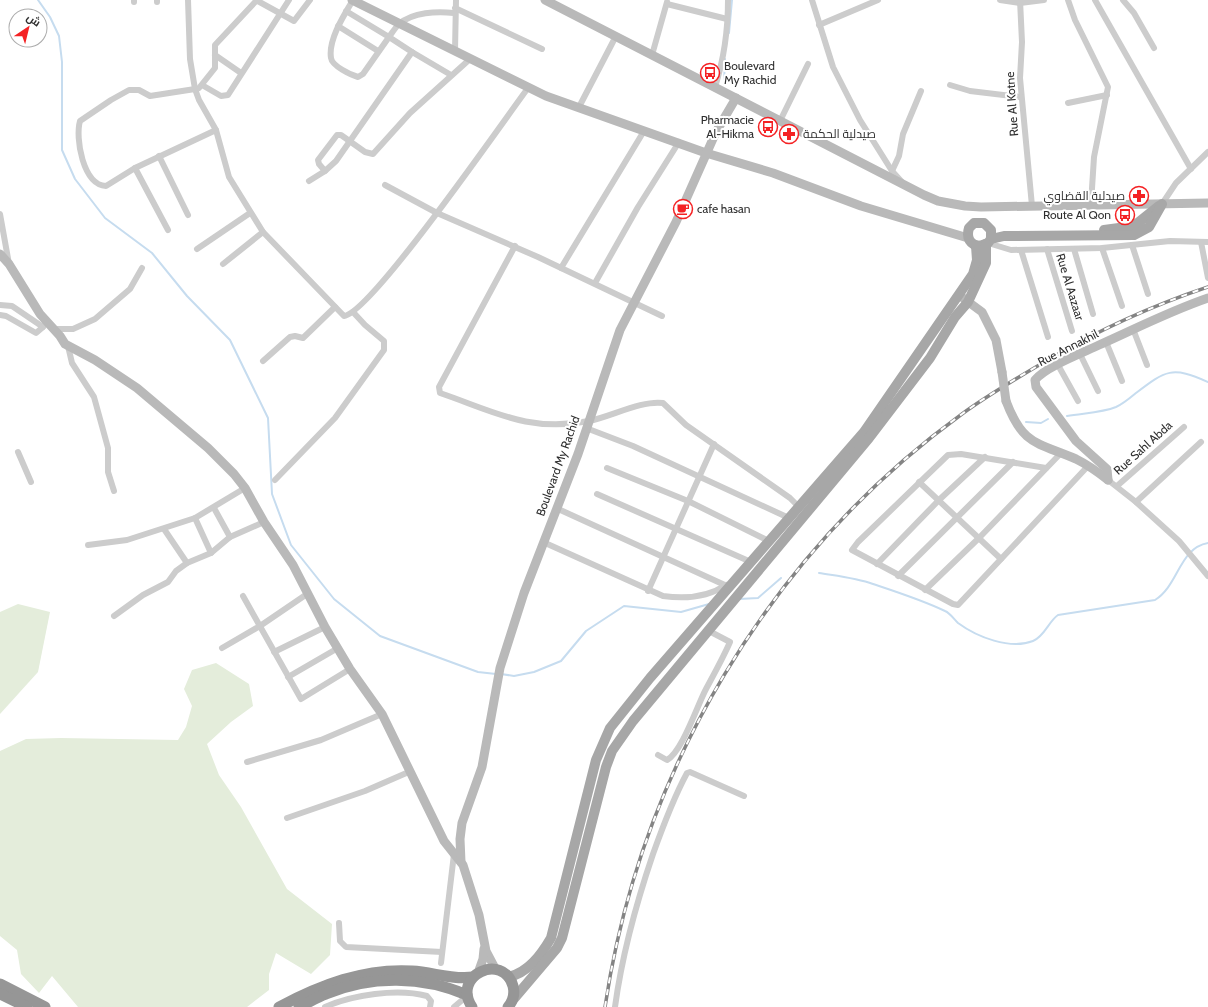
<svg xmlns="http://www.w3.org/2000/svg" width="1208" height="1007" font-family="Cabin,Cairo,sans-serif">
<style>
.green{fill:#e4eddb}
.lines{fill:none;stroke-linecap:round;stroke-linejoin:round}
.stream{stroke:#c6dcef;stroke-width:2}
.street{stroke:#ccc;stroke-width:6}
.secondary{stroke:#b9b9b9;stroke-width:9}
.primary{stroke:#a7a7a7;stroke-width:10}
.highway{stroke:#969696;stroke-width:11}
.rail-casing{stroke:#848484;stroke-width:3.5}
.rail{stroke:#fff;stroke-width:2;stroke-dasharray:6;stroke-linecap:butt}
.secondary-bridge{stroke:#b9b9b9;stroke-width:9}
.labels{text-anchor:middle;stroke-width:4;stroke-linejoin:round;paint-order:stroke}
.poi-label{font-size:12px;fill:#2f2f2f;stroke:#fff;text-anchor:start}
.street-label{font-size:12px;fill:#2f2f2f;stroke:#fff}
</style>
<rect width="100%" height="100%" fill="#fff"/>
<g class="green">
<polygon points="18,604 50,612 38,672 0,714 0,612"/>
<polygon points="216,663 249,684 253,706 231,722 207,744 219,775 241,807 287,889 332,924 330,955 311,974 276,953 269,974 269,990 247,1007 78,1007 52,976 39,993 21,974 17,950 0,936 0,751 26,739 61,738 178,740 186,727 192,706 184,689 192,670"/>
</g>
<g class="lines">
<g class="stream">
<polyline points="38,0 50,17 59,36 62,62 62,150 75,179 105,218 152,253 187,296 230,340 268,418 272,494 291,545 334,599 380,636 478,672 496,674"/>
<polyline points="729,33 732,0"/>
<polyline points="724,82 725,59"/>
<path d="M1067 416C1083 413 1101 413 1116 407 1123 404 1130 398 1136 393 1166 370 1172 366 1208 382"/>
<polyline points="1026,422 1041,423 1048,419"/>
<path d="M819 573C837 576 856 578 873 584 897 592 922 600 945 611 950 613 954 619 958 623 977 637 1010 650 1033 641 1045 636 1048 622 1058 615L1155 600C1179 585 1179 548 1208 543"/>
<polyline points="739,599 758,598 781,578"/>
<polyline points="501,674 514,676 534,672 561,661 586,631 624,606 681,612 709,604"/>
</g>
<g class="street">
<path d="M188 0 190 59 195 89 199 100 216 130 229 177 263 232 344 316C371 313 504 120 528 88"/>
<polyline points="256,0 294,21 310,0"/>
<polyline points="812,0 833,67 860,120 892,171 902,182"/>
<polyline points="1000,0 1020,3 1044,0"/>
<polyline points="1020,0 1022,42 1020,78 1032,206"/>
<polyline points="1068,0 1075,20 1108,87 1094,157 1091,204"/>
<polyline points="1095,0 1191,169"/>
<polyline points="1123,0 1134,13 1154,48"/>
<polyline points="134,2 134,0"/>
<polyline points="157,2 157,0"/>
<polyline points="667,4 727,19"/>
<polyline points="455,8 542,49"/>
<path d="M346 11 389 37 363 74 358 77C351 75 332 66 331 58 328 40 344 15 353 0"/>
<polyline points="819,25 878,0"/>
<polyline points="338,26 378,51"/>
<polyline points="455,51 456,0"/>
<polyline points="412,52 451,75"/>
<polyline points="215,55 241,73"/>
<polyline points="652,55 667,2"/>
<polyline points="202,85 221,96 228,95 289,0"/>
<polyline points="950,85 970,91 1021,97"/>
<path d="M715 87C724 59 728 29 728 0"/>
<polyline points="199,88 215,68 215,45 257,0"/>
<path d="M195 89 150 96 139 90H129L111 100 80 121C75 138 83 185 106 186L135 168 216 130"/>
<polyline points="1068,103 1107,95"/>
<polyline points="579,107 616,36"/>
<polyline points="780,121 808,64"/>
<polyline points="159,156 188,215"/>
<polyline points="135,168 168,230"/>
<polyline points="325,171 319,164 318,160 337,135 341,135 365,152 373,154 410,113 470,59"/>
<polyline points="892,171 899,156 903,134 921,91"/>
<path d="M309 181 325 171 336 161 412 52 389 37C392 33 395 28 399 24 413 12 437 11 454 13"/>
<polyline points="385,185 437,213 538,257 662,316"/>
<polyline points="1162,204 1176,183 1208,152"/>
<polyline points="0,214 9,264"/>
<polyline points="1201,242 1208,278"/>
<polyline points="988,243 1011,250 1102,248 1170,241 1208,242"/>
<polyline points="1132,245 1148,294"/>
<path d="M515 246 439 387 440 393C493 411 529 433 589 421 610 417 642 400 663 403L686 425 790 498 799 507"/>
<polyline points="1102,248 1122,306"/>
<polyline points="197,249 250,213"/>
<polyline points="1047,249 1072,331"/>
<polyline points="1074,249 1093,314"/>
<polyline points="1021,250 1048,337"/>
<polyline points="223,264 263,232"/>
<polyline points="561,268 644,131"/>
<polyline points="595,283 638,207 679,142"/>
<polyline points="0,305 12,306 43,327 47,322"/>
<polyline points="0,315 6,316 36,333 43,327"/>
<polyline points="54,329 73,329 95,319 130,289 142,268"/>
<polyline points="1133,329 1147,365"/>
<polyline points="1106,342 1122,381"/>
<polyline points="68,346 72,363 94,397 108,448 108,472 114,491"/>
<polyline points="1080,354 1098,391"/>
<polyline points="263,361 290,337 295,336 303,338 335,307"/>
<polyline points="1058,365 1078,401"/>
<polyline points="586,428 633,446 789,518"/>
<polyline points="18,452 31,482"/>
<polyline points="607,468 688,501 769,541"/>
<polyline points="1046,468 961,454 948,455 858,542 852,550 953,604 958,605 1088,466"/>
<polyline points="275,480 335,418 384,350 384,341 365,325 353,312"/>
<polyline points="1108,480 1136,502 1179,541 1208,576"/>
<polyline points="919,482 1001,559"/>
<polyline points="1117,486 1184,427"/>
<polyline points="597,494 751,562"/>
<polyline points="1136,502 1201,442"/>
<polyline points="214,508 230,537"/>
<polyline points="556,508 727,586"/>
<polyline points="195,518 211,553"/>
<polyline points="164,529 187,563"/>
<path d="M543 542 663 596C684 599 708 597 726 585"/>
<polyline points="88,545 127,540 195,518 245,488"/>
<polyline points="877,564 939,500 985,457"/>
<polyline points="898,576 1013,462"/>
<polyline points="925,590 979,538 1061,453"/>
<polyline points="648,591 714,444"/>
<polyline points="243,596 301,699 350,669"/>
<polyline points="114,616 143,595 168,582 176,571 187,563 211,553 230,537 264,522"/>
<polyline points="222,648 260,626 307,594"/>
<polyline points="274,652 325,627"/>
<polyline points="288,677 338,648"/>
<path d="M658 755 667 760C682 752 697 706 706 689 714 674 723 658 730 642L709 631"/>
<polyline points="247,762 321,740 382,714"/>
<polyline points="287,818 365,791 411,771"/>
<polyline points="339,923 340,941 346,947 442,952"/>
<polyline points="441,963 454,854"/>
<path d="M325 1007C352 995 397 988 427 996L431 1001 430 1007"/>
<polyline points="454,1007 467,996"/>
<path d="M615 1007C622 955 636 904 653 854 663 826 673 799 687 773L690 772 744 796"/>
</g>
<g class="secondary">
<polyline points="352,0 546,96 706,153 773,173 861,206 968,238"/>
<polyline points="545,0 924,195 938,201 965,206 981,207 1208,203"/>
<polyline points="0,254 9,264 40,314 60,336 65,344 95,360 137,388 208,448 234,474 245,488 264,522 293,565 325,627 350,669 382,714 444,841 463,865 479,915 486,951 496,970"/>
<polyline points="959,295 982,312 996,340 1002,372"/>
<path d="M1006 401C1023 446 1037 442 1076 459 1088 465 1098 472 1108 480"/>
<path d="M1108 480 1107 469 1076 441 1036 387 1035 380C1045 367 1082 353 1099 345 1135 329 1170 311 1208 298"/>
<polyline points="461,862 460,839 462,823 482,767 500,668 524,593 578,454 620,330 676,222 716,132 736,98"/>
<polyline points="478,973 483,959 484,949"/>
</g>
<g class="primary">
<polyline points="1104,230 1134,226 1159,206"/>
<path d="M991 239V230L984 223H974L969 228C966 238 970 245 980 246L988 243 991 239 1004 236 1134 235 1149 227 1162 204"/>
<path d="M508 977C528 973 541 955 551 938L596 760 610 728 650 678 864 432 973 274 977 260 976 246"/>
<polyline points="512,1001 557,948 562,938 606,767 612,751 633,721 869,438 930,358 955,317 968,302 986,263 986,244"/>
</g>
<g class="highway">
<polyline points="0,984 45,1007"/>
<polyline points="0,994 27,1007"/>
<path d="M279 1007C321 985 364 968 412 971 433 972 451 980 473 977"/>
<path d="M299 1007C308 1003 317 997 326 994 371 975 423 976 467 995"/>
<path d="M472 1007C451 975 503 952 513 986 515 994 513 1001 508 1007"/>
</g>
<defs>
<path id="rail" d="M605 1007C640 772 769 554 962 414 988 395 1017 378 1046 361 1097 331 1151 306 1208 287"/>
</defs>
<use href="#rail" class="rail-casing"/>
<use href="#rail" class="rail"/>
<polyline class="secondary-bridge" points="1002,372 1006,401"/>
</g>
<defs>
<symbol id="bus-ring" viewBox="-11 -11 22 22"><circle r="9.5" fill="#fff" stroke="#f42224" stroke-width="1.5"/><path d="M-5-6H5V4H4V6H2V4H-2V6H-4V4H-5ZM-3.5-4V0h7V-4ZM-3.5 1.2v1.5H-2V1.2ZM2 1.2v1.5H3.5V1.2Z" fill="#f42224"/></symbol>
<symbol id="pharmacy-ring" viewBox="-11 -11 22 22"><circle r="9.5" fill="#fff" stroke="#f42224" stroke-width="1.5"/><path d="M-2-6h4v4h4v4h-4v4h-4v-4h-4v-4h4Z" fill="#f42224"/></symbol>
<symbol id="cafe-ring" viewBox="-11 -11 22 22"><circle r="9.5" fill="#fff" stroke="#f42224" stroke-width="1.5"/><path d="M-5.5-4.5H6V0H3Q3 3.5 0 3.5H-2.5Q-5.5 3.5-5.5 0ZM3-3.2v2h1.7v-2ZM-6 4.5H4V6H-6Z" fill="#f42224"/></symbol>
</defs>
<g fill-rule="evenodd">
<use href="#bus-ring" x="699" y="62" width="22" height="22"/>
<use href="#bus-ring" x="757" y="116" width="22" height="22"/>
<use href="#pharmacy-ring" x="778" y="123" width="22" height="22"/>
<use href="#pharmacy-ring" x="1128" y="185" width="22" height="22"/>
<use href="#cafe-ring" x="672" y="198" width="22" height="22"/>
<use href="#bus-ring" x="1114" y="204" width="22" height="22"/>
</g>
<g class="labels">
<g class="poi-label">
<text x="724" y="70">Boulevard<tspan x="724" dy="14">My Rachid</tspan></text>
<text x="754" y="124" text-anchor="end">Pharmacie<tspan x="754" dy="14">Al-Hikma</tspan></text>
<text x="803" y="138">صيدلية الحكمة</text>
<text x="1125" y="200" text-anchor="end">صيدلية القضاوي</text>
<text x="697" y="213">cafe hasan</text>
<text x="1111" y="219" text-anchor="end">Route Al Qon</text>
</g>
<g class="street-label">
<text transform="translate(1012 104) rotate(-94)" y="4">Rue Al Kotne</text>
<text transform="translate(1070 287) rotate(73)" y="4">Rue Al Aazaar</text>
<text transform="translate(1068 348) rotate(-27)" y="4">Rue Annakhil</text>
<text transform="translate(1143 448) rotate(-42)" y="4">Rue Sahl Abda</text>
<text transform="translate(558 466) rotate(-70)" y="4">Boulevard My Rachid</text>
</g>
</g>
<g transform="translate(28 28) rotate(35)"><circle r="19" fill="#ffffff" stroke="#acacac"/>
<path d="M0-3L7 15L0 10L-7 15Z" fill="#f42224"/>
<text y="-6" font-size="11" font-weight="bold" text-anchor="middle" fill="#2f2f2f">ش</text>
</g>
</svg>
